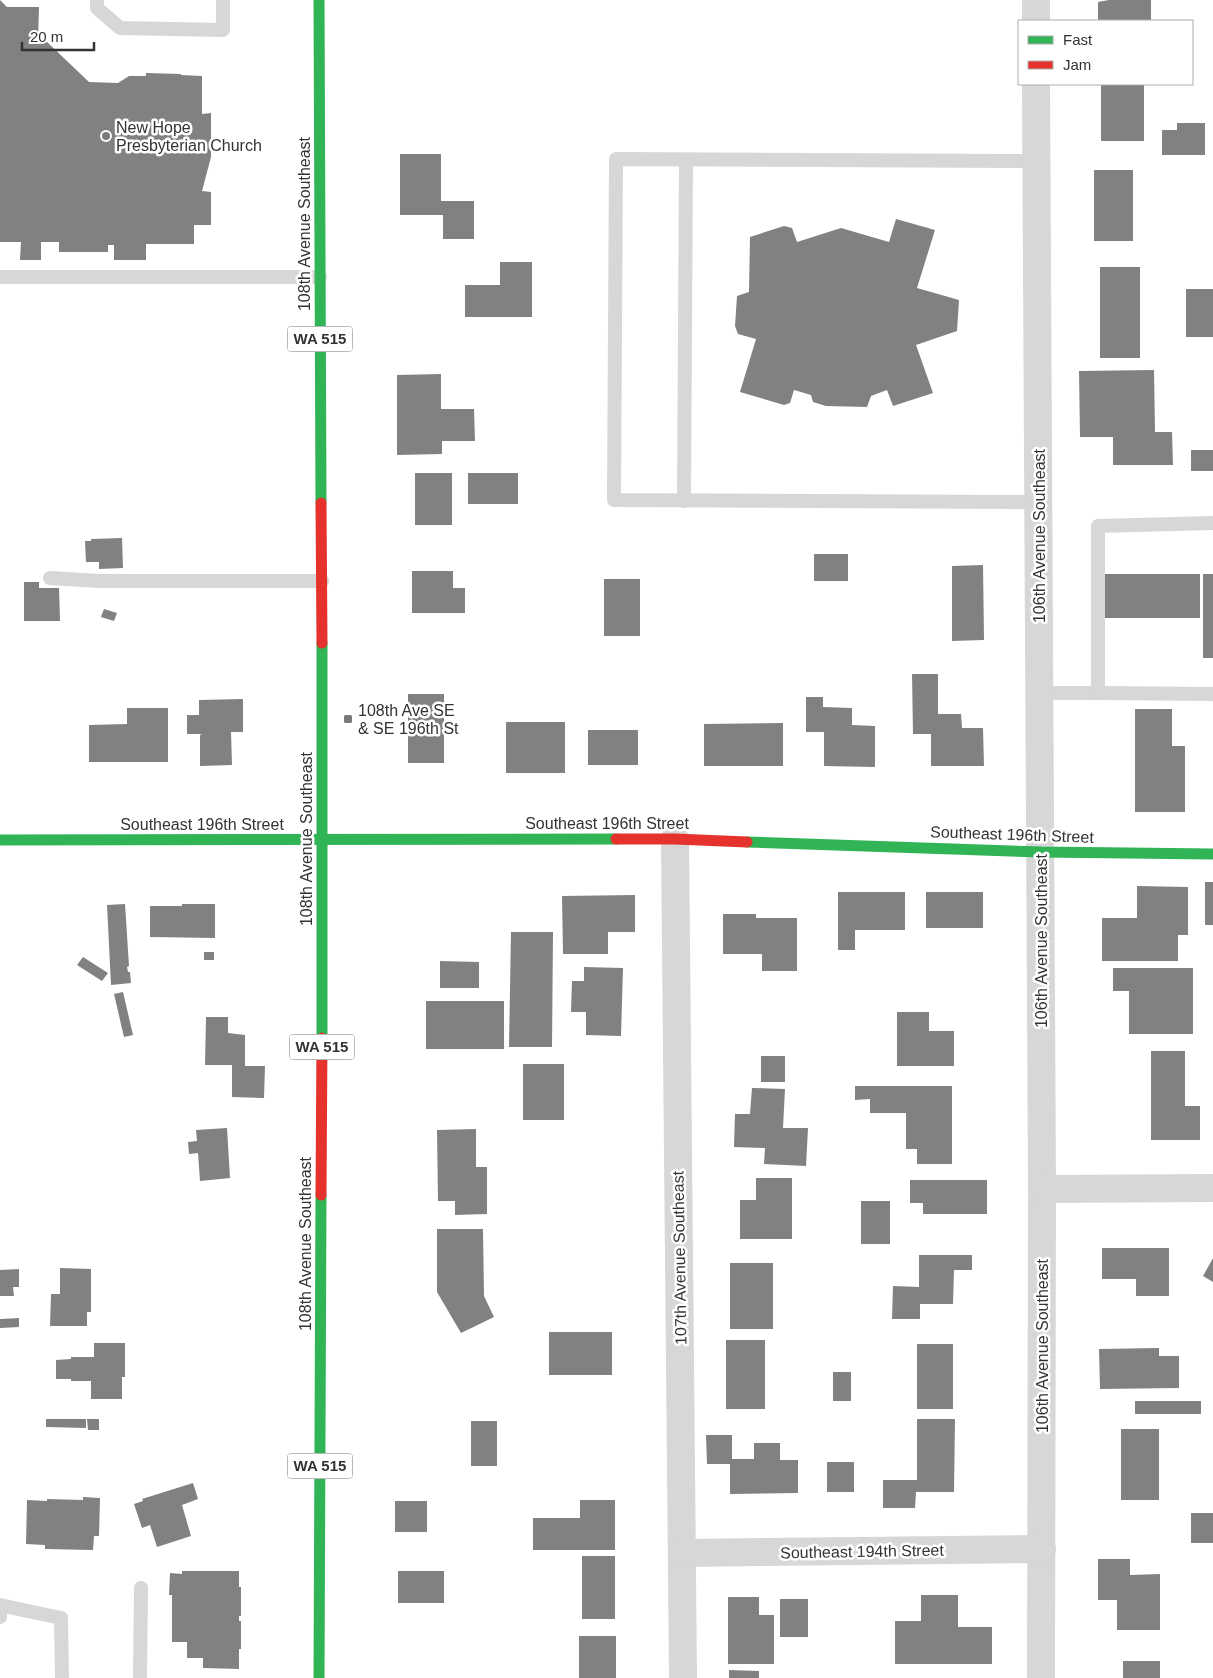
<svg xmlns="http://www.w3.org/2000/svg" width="1213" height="1678" font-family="Helvetica,sans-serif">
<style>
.building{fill:#818181}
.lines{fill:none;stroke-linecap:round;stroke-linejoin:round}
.lane{stroke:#d7d7d7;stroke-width:14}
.street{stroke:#d7d7d7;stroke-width:28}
.fast{stroke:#30b455;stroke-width:11}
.jam{stroke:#e5322d;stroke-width:11}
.poi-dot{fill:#7a7a7a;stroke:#fff;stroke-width:2}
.labels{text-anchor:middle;stroke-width:5;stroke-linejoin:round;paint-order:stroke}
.shield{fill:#fff;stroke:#707070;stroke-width:1}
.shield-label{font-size:15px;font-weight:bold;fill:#333}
.poi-label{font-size:16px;fill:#333;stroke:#fff;text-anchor:start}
.street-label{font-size:16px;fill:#333;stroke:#fff}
</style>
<rect width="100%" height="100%" fill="#fff"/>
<g class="building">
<polygon points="0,0 7,7 39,7 38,42 46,41 89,82 118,83 129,76 146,76 146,73 181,74 181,75 202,76 202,114 211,113 211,157 202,191 211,192 211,225 194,225 194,244 146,244 146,260 114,260 114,245 108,245 108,252 59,252 59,242 41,242 41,260 20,260 21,242 0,242"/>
<polygon points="1109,0 1151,0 1151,21 1098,21 1098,2"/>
<rect x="1101" y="84" width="43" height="57"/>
<polygon points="1177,123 1205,123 1205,155 1162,155 1162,130 1177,130"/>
<polygon points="400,154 441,154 441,201 474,201 474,239 443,239 443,215 400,215"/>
<rect x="1094" y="170" width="39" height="71"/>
<polygon points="896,219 935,230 917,288 959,300 957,331 916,345 933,393 893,406 887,390 871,396 867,407 826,406 813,402 811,395 794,390 790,403 784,405 740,392 756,339 738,334 735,326 737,296 749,292 750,237 784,226 792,228 797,242 841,228 889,242"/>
<polygon points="500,262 532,262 532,317 465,317 465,285 500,285"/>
<rect x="1100" y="267" width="40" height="91"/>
<rect x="1186" y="289" width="27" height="48"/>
<polygon points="1154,370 1155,432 1172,432 1173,465 1113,465 1113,437 1080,437 1079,371"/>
<polygon points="441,374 441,409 474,409 475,441 442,441 442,454 397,455 397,375"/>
<rect x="1191" y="450" width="22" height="21"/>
<rect x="415" y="473" width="37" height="52"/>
<rect x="468" y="473" width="50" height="31"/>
<polygon points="122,538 123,568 99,569 99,562 86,562 85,541 91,541 91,539"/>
<rect x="814" y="554" width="34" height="27"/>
<polygon points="983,565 984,640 952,641 952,566"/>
<polygon points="412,571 453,571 453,588 465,588 465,613 412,613"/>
<rect x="1104" y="574" width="96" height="44"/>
<rect x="1203" y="574" width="10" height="84"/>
<rect x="604" y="579" width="36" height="57"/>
<polygon points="24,582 39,582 39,588 59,588 60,621 24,621"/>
<polygon points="104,609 117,613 114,621 101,617"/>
<polygon points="912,674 938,674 938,714 961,714 962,728 983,728 984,766 931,766 931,734 913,734"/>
<rect x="408" y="694" width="36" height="69"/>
<polygon points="806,697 823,697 823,707 852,708 852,725 875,726 875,767 824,766 824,732 806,732"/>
<polygon points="243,699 243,732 231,732 232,765 200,766 200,735 202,734 187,734 187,715 199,715 199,700"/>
<polygon points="127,708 168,708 168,762 89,762 89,725 127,724"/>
<polygon points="1135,709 1172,709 1172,746 1185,746 1185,812 1135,812"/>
<rect x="506" y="722" width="59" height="51"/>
<polygon points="783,723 783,766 704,766 704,724"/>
<rect x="588" y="730" width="50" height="35"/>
<rect x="1205" y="882" width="8" height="43"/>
<polygon points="1137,886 1188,887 1188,935 1178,935 1178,961 1102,961 1102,918 1137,918"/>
<polygon points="838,892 905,892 905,930 855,930 855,950 838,950"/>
<rect x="926" y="892" width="57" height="36"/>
<polygon points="635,895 635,932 608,932 608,954 563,954 562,896"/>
<polygon points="125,904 129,966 127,967 128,972 130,972 131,983 111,985 107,905"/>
<polygon points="182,904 215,904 215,938 150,937 150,906 182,906"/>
<polygon points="723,914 756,914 756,918 797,918 797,971 762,971 762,954 723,954"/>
<polygon points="511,932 553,932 552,1047 509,1047"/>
<rect x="204" y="952" width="10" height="8"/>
<polygon points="83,957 108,973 102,981 77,965"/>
<polygon points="440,961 479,962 479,988 440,988"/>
<polygon points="584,967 623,968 621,1036 586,1035 586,1012 571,1012 572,981 584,981"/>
<polygon points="1113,968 1193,968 1193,1034 1129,1034 1129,991 1113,991"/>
<polygon points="123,992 133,1035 124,1037 114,994"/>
<rect x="426" y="1001" width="78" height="48"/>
<polygon points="897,1012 929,1012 929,1031 954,1031 954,1066 897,1066"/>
<polygon points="206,1017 228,1017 228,1033 245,1035 245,1066 265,1066 264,1098 232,1097 232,1065 205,1065"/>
<polygon points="1151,1051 1185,1051 1185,1106 1200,1106 1200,1140 1151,1140"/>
<rect x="761" y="1056" width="24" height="26"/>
<rect x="523" y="1064" width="41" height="56"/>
<polygon points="855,1086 952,1086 952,1164 917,1164 917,1149 906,1149 906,1113 870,1113 870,1099 855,1100"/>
<polygon points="752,1088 785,1089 783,1128 808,1128 806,1166 764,1164 765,1148 734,1147 735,1114 750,1114"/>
<polygon points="227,1128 230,1178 200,1181 198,1153 189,1154 188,1142 197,1141 196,1130"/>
<polygon points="476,1129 476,1167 487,1167 487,1214 455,1215 455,1201 438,1201 437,1130"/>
<polygon points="756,1178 792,1178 792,1239 740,1239 740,1200 756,1200"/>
<polygon points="910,1180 987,1180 987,1214 923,1214 923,1203 910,1203"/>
<rect x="861" y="1201" width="29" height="43"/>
<polygon points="437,1229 483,1229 484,1296 494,1317 461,1333 437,1292"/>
<polygon points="1102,1248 1169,1248 1169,1296 1136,1296 1136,1279 1102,1279"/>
<polygon points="919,1255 972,1255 972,1270 954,1270 953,1304 920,1304 920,1319 892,1319 893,1286 919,1287"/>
<polygon points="1213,1258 1213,1282 1203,1276"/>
<rect x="730" y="1263" width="43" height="66"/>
<polygon points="60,1268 91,1269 91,1312 87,1312 87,1326 50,1326 51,1294 60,1294"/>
<polygon points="19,1269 19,1287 13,1287 14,1296 0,1296 0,1270"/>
<polygon points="19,1318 19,1327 0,1328 0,1319"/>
<rect x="549" y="1332" width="63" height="43"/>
<rect x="726" y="1340" width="39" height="69"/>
<polygon points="94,1343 125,1343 125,1377 122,1377 122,1399 91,1399 91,1381 71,1381 71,1379 56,1379 56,1360 71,1359 71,1357 94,1357"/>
<rect x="917" y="1344" width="36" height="65"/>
<polygon points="1159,1348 1159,1356 1179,1356 1179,1388 1100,1389 1099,1349"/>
<rect x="833" y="1372" width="18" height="29"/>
<rect x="1135" y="1401" width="66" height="13"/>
<polygon points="46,1419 86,1419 86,1428 46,1427"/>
<polygon points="87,1419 99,1419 99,1430 88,1430"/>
<polygon points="917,1419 955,1419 954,1492 916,1492 915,1508 883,1508 883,1480 917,1480"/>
<rect x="471" y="1421" width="26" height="45"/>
<rect x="1121" y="1429" width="38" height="71"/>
<polygon points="706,1435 732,1435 732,1459 754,1459 754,1443 780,1443 780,1460 798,1460 798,1493 730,1494 730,1464 707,1464"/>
<rect x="827" y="1462" width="27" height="30"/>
<polygon points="193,1483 198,1499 182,1505 191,1536 157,1547 150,1525 142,1528 134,1504 143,1501 142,1499"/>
<polygon points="83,1497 100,1498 99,1536 94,1536 93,1550 45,1549 45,1545 26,1544 27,1500 47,1501 47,1499 83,1500"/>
<polygon points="580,1500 615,1500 615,1550 533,1550 533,1518 580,1518"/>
<rect x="395" y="1501" width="32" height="31"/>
<rect x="1191" y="1513" width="22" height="30"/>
<rect x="582" y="1556" width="33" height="63"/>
<polygon points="1098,1559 1130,1559 1130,1575 1160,1574 1160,1630 1117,1630 1117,1600 1098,1600"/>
<polygon points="182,1571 239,1571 239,1587 241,1587 241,1616 239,1616 239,1621 241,1621 241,1649 239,1649 239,1669 203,1668 203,1658 187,1658 187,1642 172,1642 172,1595 169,1595 170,1573 182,1574"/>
<rect x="398" y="1571" width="46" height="32"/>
<polygon points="921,1595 958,1595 958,1627 992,1627 992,1664 895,1664 895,1621 921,1621"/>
<polygon points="728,1597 759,1597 759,1615 774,1615 774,1664 728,1664"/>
<rect x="780" y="1599" width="28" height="38"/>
<rect x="579" y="1636" width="37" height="42"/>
<rect x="1123" y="1661" width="37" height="17"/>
<polygon points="729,1670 759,1671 759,1678 729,1678"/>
</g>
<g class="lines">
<g class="lane">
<polyline points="97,0 97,8 120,28 223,30 223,0"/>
<polyline points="1037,161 616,159 614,500 1039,502"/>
<polyline points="0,277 320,277"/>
<polyline points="684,501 686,160"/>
<polyline points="50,578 100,581 322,581"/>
<polyline points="1040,693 1098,693 1098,526 1213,523"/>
<polyline points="1098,693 1213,694"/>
<polyline points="0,1617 0,1605 61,1618 62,1678"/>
<polyline points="140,1678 141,1588"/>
</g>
<g class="street">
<polyline points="1036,0 1036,21"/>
<polyline points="1036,84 1042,1189 1041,1678"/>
<polyline points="675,839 683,1678"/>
<polyline points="1042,1189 1213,1188"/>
<polyline points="682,1553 1042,1549"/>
</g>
<g class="fast">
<polyline points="319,0 321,503"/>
<polyline points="0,840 616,839"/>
<polyline points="747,842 1041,852 1213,854"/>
<polyline points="322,1038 322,643"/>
<polyline points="319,1678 321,1195"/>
</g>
<g class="jam">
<polyline points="321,503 322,643"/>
<polyline points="616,839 675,839 747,842"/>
<polyline points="321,1195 322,1038"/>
</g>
</g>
<g class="poi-dot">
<circle cx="106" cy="136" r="5"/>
<rect x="343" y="714" width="10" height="10" rx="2.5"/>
</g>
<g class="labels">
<g class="shield">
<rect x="287.5" y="326.5" width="65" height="25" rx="4"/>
<rect x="289.5" y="1034.5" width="65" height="25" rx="4"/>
<rect x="287.5" y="1453.5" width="65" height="25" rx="4"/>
</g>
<g class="shield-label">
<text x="320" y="344">WA 515</text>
<text x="322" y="1052">WA 515</text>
<text x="320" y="1471">WA 515</text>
</g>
<g class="poi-label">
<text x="116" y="133">New Hope<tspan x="116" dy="18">Presbyterian Church</tspan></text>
<text x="358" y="716">108th Ave SE<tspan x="358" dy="18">&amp; SE 196th St</tspan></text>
</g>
<g class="street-label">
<text transform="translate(304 224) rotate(-90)" y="6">108th Avenue Southeast</text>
<text transform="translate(1039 536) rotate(-90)" y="6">106th Avenue Southeast</text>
<text x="607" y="829">Southeast 196th Street</text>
<text x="202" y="830">Southeast 196th Street</text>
<text transform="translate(1012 834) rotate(2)" y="6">Southeast 196th Street</text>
<text transform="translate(306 839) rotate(-90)" y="6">108th Avenue Southeast</text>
<text transform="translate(1041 941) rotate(-90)" y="6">106th Avenue Southeast</text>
<text transform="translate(305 1244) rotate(-90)" y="6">108th Avenue Southeast</text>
<text transform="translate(679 1258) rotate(-91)" y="6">107th Avenue Southeast</text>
<text transform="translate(1042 1346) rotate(-90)" y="6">106th Avenue Southeast</text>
<text transform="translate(862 1551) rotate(-1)" y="6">Southeast 194th Street</text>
</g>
</g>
<rect x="1018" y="20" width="175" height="65" fill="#ffffff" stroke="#adadad"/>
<rect x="1028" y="36" width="25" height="8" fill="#30b455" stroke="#adadad"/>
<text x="1063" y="45" font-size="15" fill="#333333">Fast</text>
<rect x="1028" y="61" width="25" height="8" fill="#e5322d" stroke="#adadad"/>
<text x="1063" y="70" font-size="15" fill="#333333">Jam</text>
<path d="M22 42v8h72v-8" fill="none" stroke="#333333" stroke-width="2.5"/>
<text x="30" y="42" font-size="15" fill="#333333" stroke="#ffffff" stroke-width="4" paint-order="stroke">20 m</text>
</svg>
